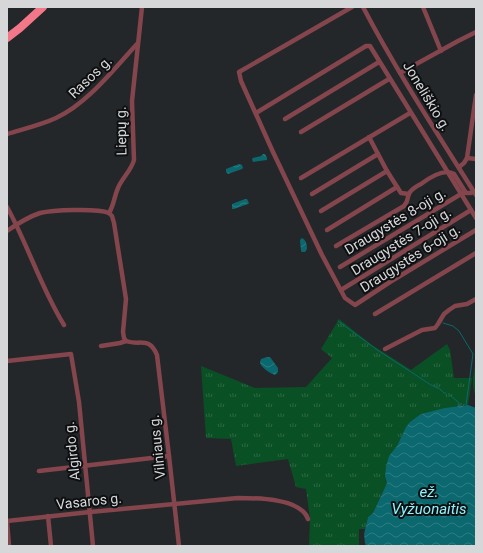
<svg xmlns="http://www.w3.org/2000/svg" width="483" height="553" font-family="Roboto,sans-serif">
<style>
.forest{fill:url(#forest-firs)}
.park{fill:url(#park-tufts)}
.water{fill:url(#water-waves)}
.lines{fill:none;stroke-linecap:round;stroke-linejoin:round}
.stream{stroke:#0a686e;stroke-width:1}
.street{stroke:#84454d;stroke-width:4.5}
.highway{stroke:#f27788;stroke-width:8}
.labels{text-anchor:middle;stroke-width:4;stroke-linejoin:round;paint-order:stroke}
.street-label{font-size:14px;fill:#d5d7d9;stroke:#0e0f11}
.water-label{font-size:15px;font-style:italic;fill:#8ff4fd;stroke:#0e0f11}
</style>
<defs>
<pattern id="forest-firs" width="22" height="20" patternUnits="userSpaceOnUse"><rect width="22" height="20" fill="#095024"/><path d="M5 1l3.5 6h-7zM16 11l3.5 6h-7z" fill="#2c6843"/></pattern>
<pattern id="park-tufts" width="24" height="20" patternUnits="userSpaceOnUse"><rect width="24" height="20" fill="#095024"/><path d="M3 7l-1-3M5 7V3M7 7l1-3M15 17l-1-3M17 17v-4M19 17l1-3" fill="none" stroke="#2c6843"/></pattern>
<pattern id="water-waves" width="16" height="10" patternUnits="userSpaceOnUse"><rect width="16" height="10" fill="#0a686e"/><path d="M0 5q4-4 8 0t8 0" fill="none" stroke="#2d7d82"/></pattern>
</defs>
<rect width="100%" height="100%" fill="#232729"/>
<path class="forest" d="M476 362V397C471 385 473 374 476 362Z"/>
<polygon class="park" points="339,319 372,345 411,370 447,344 450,350 454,378 472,378 468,405 460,406 401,438 395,450 385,476 387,483 373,513 368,517 365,529 359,529 359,546 309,546 310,518 306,489 296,487 288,459 236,466 231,439 206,438 201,366 255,388 306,387 332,358 321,349"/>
<g class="water">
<polygon points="263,154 265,154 267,158 267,160 253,162 252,159 253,158 261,156"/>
<polygon points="239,164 242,165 243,168 242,169 228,174 226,172 226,169"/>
<polygon points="245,199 247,199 249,203 248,204 234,209 232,209 232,204"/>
<path d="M302 238C306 240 307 245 307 249L305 252H302L301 251 300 240Z"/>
<path d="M267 357H270L278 368V372L275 375C271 374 260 367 260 362 260 361 261 360 261 359Z"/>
<polygon points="468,405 476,408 476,546 366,546 365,543 364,534 368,517 373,513 387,483 385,476 386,467 389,456 397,446 406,427 410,422 421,414 445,408"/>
</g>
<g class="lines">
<g class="stream">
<polyline points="338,321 376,349 431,385 440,389 444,393 446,393"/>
<polyline points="443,323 453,326 459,331 473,354 466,405"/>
<polyline points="450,395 458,402 460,406"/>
</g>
<g class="street">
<polyline points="352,7 239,72 241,81 273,152 322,255 345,298 355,305 390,282 476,230"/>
<path d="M363 7C397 72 437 133 476 195"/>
<polyline points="423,7 441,51"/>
<polyline points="400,73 458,41 476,32"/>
<polyline points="256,113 366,46 370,46 476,218"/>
<polyline points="285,119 379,62"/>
<polyline points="301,132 389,79"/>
<path d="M7 134C23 129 41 125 56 118 87 104 114 69 137 44"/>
<polyline points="369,137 387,171 401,193 409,194"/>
<polyline points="467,158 476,159"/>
<polyline points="459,167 464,163 467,158 476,95"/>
<polyline points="301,178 410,113"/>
<polyline points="312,194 378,154"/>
<path d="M7 207C28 245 41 288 64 325"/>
<polyline points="321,211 387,171"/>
<path d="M109 213C114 205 114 197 118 188 122 178 131 171 134 160L132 101 142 7"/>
<polyline points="109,213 112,216 114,223 126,299 123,332 124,338 126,341"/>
<polyline points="327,230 397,187"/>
<path d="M7 231C17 224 28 217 40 213 52 210 97 208 109 213"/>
<path d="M336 246 404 206C410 199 406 197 410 192 413 188 417 186 421 184 429 178 444 168 454 174L466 193H470L474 192"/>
<polyline points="340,267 461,194 464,193"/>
<polyline points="341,290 471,210"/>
<polyline points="375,314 476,253"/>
<path d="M101 346 120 343 126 341C140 346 149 336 157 355L169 456 179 546"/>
<polyline points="385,349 422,330 435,328 438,324 444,314 449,310 455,306 467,304 476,299"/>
<polyline points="7,361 71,354 79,402 93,546"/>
<polyline points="39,471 169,456"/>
<polyline points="48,516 51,546"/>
<path d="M7 521 90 512 238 498C256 498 301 498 308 519"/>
<polyline points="7,521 9,546"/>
</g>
<polyline class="highway" points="7,38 20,28 43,7"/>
</g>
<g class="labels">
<g class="street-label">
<text transform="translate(90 77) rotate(-44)" y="5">Rasos g.</text>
<text transform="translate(427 96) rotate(59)" y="5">Joneliškio g.</text>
<text transform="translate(121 131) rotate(-91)" y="5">Liepų g.</text>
<text transform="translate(395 221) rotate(-31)" y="5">Draugystės 8-oji g.</text>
<text transform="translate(401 241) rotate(-32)" y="5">Draugystės 7-oji g.</text>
<text transform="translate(410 258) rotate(-32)" y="5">Draugystės 6-oji g.</text>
<text transform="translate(157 447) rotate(-96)" y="5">Vilniaus g.</text>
<text transform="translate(72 451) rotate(-96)" y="5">Algirdo g.</text>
<text transform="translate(89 501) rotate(-6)" y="5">Vasaros g.</text>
</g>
<g class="water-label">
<text x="429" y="497">ež.<tspan x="429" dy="17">Vyžuonaitis</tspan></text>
</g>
</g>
<rect width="483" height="553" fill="none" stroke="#d5d7d9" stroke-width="16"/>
</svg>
